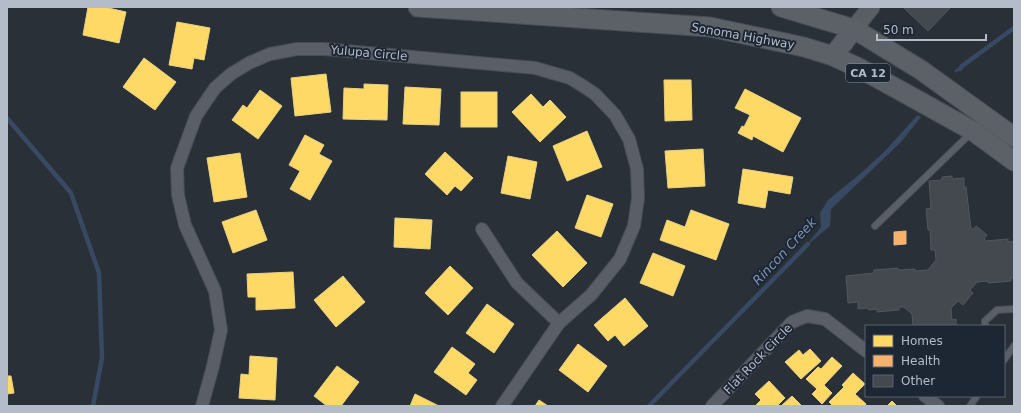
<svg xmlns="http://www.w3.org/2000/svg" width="1021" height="413" font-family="'DejaVu Sans',sans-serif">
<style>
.water{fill:#384963}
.pier{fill:#2a3038}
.homes{fill:#ffd966;stroke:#e8d084}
.health{fill:#f6b26b;stroke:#e2b587}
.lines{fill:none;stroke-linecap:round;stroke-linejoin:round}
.stream{stroke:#384963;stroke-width:4.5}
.building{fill:#444950;stroke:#52575f}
.lane-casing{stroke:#484c53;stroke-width:8}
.street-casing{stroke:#484c53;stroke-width:14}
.secondary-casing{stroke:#484c53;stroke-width:19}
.primary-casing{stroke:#484c55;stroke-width:21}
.lane{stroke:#5a5e66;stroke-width:6}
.street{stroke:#5a5e66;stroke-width:12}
.secondary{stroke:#595d64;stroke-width:17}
.primary{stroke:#5c6168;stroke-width:19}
.labels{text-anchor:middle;stroke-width:4;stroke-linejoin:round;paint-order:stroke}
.shield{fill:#1d2633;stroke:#878f9c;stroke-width:1}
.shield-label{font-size:11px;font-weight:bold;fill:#b4bcc9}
.street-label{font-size:12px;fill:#b4bcc9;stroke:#1d2633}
.water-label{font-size:13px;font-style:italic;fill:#7c92b1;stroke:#1d2633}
</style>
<rect width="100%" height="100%" fill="#2a3038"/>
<polygon class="water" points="962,66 901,142 831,209 830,226 805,247 821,227 820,213 828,200 860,174 885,151 913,120 955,70"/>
<polygon class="pier" points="953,70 958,74 923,118 916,114"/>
<g class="homes">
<polygon points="88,7 104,7 126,12 119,43 83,35"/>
<polygon points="177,22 210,28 204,60 194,58 192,69 169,65"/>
<polygon points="144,58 176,82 155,110 123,87"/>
<polygon points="326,74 331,112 295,116 291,78"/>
<polygon points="664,80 691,80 692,120 665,121"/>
<polygon points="364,84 388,85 387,120 343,119 344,88 364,89"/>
<polygon points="405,87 441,89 439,125 403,124"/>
<polygon points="745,89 801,118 783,152 753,136 752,140 738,133 742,126 744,127 750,115 735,108"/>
<polygon points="260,90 282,106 258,139 232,120 243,105 247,108"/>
<rect x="461" y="92" width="36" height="35"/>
<polygon points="531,94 543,107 550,100 566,117 540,142 512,112"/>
<polygon points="587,131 602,167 567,181 553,146"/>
<polygon points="305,135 324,145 319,154 332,161 310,200 290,189 300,171 289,165"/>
<polygon points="703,149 705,186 668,188 665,151"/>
<polygon points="445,152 473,178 461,191 455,186 447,195 425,174"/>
<polygon points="240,153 247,197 214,202 207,158"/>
<polygon points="508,156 537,162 530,199 501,193"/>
<polygon points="743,169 793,177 790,194 768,190 765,208 738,203"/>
<polygon points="587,195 613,204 601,237 575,228"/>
<polygon points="256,210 267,240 233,253 222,222"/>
<polygon points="691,210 729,224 716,260 660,240 667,220 685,227"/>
<polygon points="395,218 432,220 430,249 394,247"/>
<polygon points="557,231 587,263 563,287 532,255"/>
<polygon points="653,253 685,266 673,296 640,283"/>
<polygon points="450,266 473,288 448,315 425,293"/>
<polygon points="293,272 295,308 256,310 256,297 248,297 247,274"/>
<polygon points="343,276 365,302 336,327 314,300"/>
<polygon points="625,298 648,326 624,346 615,335 608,341 594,325"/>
<polygon points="487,304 514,324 494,353 466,333"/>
<polygon points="578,344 607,366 588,392 559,370"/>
<polygon points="452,347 475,364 468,373 477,380 466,395 434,372"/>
<polygon points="810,349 821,361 801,379 785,362 799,350 803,355"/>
<polygon points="250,356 277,358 275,400 239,398 241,374 249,375"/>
<polygon points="832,357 842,366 824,385 832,393 822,404 812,394 817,389 806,379 818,367 821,369"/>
<polygon points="337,366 359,382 341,406 327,406 314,396"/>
<polygon points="853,373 865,384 855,394 866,404 865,406 833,406 829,402 844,387 842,385"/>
<polygon points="7,376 11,376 14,393 7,394"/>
<polygon points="769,381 785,398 777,406 755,406 761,400 755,394"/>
<polygon points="415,394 439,406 410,406"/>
<polygon points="792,396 802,406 781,406"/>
<polygon points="539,400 548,406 535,406"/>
<polygon points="892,401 897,406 887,406"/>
</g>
<polygon class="health" points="906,231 906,244 894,245 894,232"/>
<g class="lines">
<g class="stream">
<polyline points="960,69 962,66 1014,28"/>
<polyline points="7,118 71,193 99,273 102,358 93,406"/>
<polyline points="649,406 808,244"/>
</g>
</g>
<g class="building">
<polygon points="905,7 951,7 928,31 904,8"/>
<polygon points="952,176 952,179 964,178 964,187 966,187 971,228 973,230 976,226 987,235 984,239 986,241 1008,239 1008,242 1014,241 1014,278 1011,278 1011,281 988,283 988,281 977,282 970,290 973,293 963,305 958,301 951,308 952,320 956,319 956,326 913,326 912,314 904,307 899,307 899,310 877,312 877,309 869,310 868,308 858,309 858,302 848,303 846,276 874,273 874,270 898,268 898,270 915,269 915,271 928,270 936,260 935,250 931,250 930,230 928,230 926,209 931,208 929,181 942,180 942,177"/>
</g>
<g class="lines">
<defs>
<g id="lane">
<polyline points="875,226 971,133"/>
<polyline points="985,326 985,321 997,310 1014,309"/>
<polyline points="1004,360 1014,346"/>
<polyline points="970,406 977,396"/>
</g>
<g id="street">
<polyline points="482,229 517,283 559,323"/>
<polyline points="925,396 938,406"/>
<polyline points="202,406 213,366 221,330 215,291 185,225 178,195 177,168 196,116 215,88 231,74 249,63 270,54 297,49 324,49 535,68 570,78 583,86 595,94 615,115 629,139 637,169 638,198 634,226 620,259 591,295 559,323 502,406"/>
<polyline points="712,406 792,322 807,316 825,319 866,351"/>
</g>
<polyline id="secondary" points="854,29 871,7"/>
<g id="primary">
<polyline points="418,7 710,27 804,47 833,56 859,68 901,91 973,131 1014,161"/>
<polyline points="781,7 854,29 921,70 1014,137"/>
<polyline points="833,56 854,29"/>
</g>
</defs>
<use href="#lane" class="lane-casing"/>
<use href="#street" class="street-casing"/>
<use href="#secondary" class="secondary-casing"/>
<use href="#primary" class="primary-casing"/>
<use href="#lane" class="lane"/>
<use href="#street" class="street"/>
<use href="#secondary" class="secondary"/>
<use href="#primary" class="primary"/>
</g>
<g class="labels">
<rect class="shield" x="846" y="64" width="44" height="18" rx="3"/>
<g class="shield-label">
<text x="868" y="77">CA 12</text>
</g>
<g class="street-label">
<text transform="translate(743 36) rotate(10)" y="4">Sonoma Highway</text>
<text transform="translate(369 53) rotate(5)" y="4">Yulupa Circle</text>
<text transform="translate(758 359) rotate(-46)" y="4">Flat Rock Circle</text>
</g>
<g class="water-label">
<text transform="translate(784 251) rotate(-47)" y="5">Rincon Creek</text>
</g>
</g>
<rect width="1021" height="413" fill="none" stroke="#b4bcc9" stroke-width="16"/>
<rect x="865" y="325" width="140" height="72" fill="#1d2633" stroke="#59626f"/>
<rect x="873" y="335" width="20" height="12" fill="#ffd966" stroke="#59626f"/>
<text x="901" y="345" font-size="12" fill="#b4bcc9">Homes</text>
<rect x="873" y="355" width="20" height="12" fill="#f6b26b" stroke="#59626f"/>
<text x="901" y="365" font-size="12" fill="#b4bcc9">Health</text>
<rect x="873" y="375" width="20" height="12" fill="#444950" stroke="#59626f"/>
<text x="901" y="385" font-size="12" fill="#b4bcc9">Other</text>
<path d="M877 34v6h109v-6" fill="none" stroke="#b4bcc9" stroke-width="2"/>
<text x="883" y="34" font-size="12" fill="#b4bcc9" stroke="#1d2633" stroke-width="3" paint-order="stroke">50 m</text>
</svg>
